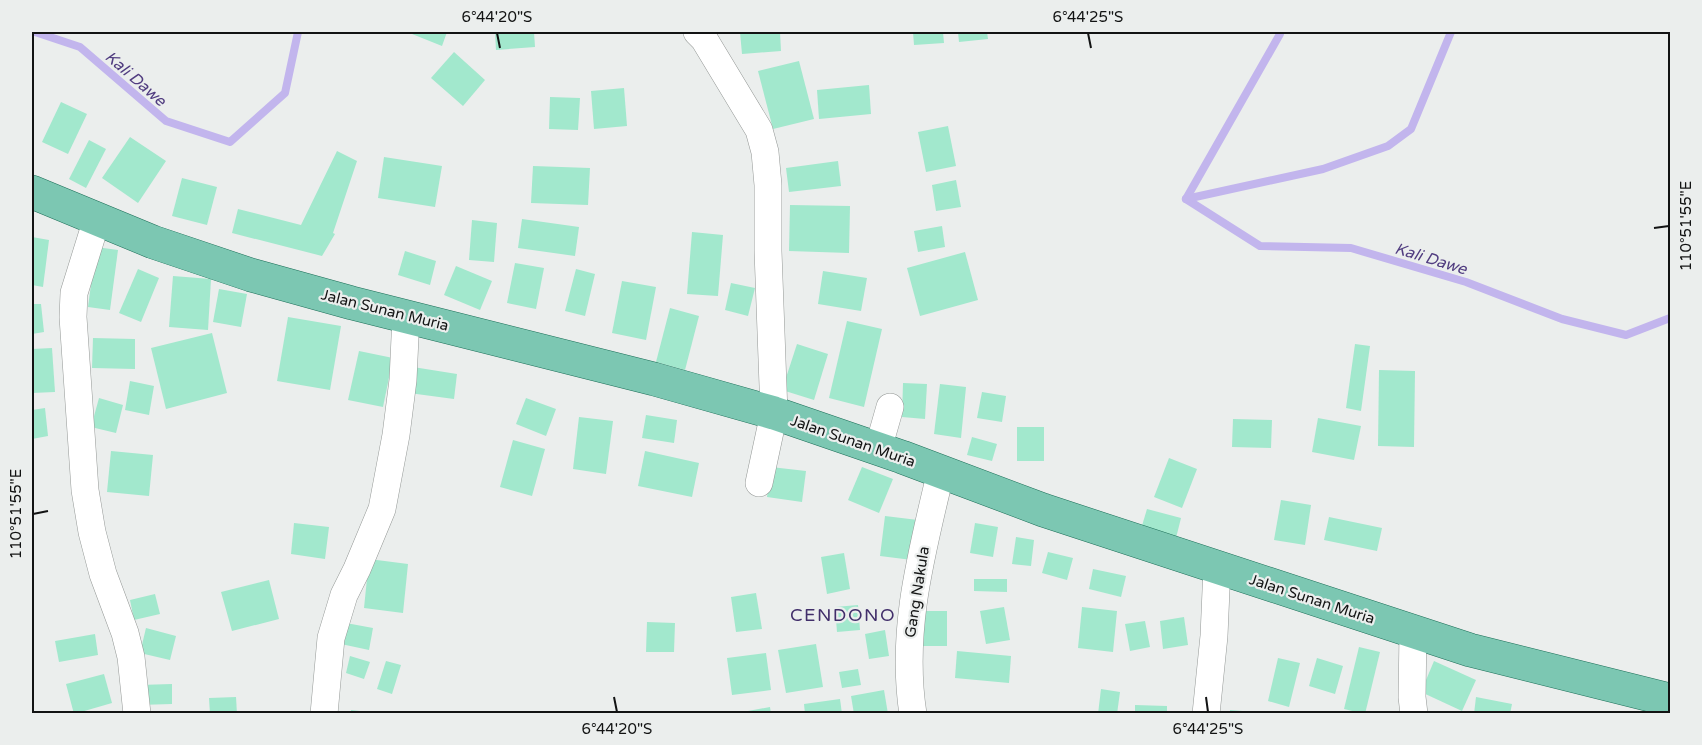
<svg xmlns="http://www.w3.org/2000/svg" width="1702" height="745" font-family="'Varela Round',sans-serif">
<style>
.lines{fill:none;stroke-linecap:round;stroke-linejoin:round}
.stream{stroke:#c2b5ed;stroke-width:8}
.building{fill:#a2e8cd}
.minor-casing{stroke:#949896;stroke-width:28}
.primary-casing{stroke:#1e6f59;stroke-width:34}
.minor{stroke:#fff;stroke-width:27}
.primary{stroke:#7cc7b2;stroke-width:33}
.ticks{fill:none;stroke:#121313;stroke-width:2}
.labels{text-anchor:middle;stroke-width:4.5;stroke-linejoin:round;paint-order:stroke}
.street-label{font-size:15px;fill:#121313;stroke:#ebeeed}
.water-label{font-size:16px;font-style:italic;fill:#513d80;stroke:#ebeeed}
.quarter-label{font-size:18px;letter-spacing:1.5px;fill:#412e6a;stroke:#ebeeed}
.neatline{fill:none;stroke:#121313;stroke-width:2}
.ticks-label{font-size:15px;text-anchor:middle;fill:#121313}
</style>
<rect width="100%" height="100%" fill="#ebeeed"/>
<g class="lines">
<g class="stream">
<polyline points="35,32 80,47 166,121 230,142 285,93 298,32"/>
<polyline points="1186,199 1260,246 1351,248 1466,282 1562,319 1626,335 1670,318"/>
<polyline points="1186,199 1323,169 1388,146 1411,129 1451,32"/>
<polyline points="1186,199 1280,34 1279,32"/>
</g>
</g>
<g class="building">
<polygon points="407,32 447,32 442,46"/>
<polygon points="495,32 534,32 535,47 496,50"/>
<polygon points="740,32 780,32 781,51 742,54"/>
<polygon points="913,32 943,32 944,43 914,45"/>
<polygon points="958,32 987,32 988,39 959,42"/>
<polygon points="454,52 485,80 463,106 431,78"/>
<polygon points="799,61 814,119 773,129 758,71"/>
<polygon points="869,85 871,114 819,119 817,90"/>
<polygon points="624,88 627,126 594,129 591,91"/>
<polygon points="550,97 580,98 578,130 549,129"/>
<polygon points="61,102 87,114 68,154 42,142"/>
<polygon points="948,126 956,166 926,172 918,132"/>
<polygon points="130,137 166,161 138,203 102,178"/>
<polygon points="89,140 106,149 86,188 69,179"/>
<polygon points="337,151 357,161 333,233 335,234 322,256 232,233 238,209 301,225"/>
<polygon points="384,157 442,166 435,207 378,198"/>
<polygon points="838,161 841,186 789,192 786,168"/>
<polygon points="533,166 590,168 588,205 531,203"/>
<polygon points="182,178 217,187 207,225 172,216"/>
<polygon points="956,180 961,207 936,211 932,185"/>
<polygon points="790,205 850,206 849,253 789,251"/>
<polygon points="522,219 579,227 575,256 518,248"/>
<polygon points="472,220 497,223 494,262 469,260"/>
<polygon points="942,226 945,247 918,252 914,231"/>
<polygon points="692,232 723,235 718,296 687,294"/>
<polygon points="32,237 49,240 43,287 32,285"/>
<polygon points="96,247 118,250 110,310 88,307"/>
<polygon points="405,251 436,261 430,285 398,275"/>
<polygon points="965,252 978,300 920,316 907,268"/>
<polygon points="515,263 544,268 536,309 507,303"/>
<polygon points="456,266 492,281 480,310 444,295"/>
<polygon points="138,269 159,278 141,322 119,313"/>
<polygon points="576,269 595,274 585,316 565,311"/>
<polygon points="823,271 867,278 861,311 818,304"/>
<polygon points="173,276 211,279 208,330 169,327"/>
<polygon points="622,281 656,287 646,340 612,333"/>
<polygon points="731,283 755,288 748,316 725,310"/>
<polygon points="219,289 247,294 241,327 213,322"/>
<polygon points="32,304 41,304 44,332 32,334"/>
<polygon points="670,308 699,316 685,370 656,362"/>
<polygon points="288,317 341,326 330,390 277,381"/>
<polygon points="847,321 882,329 864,407 829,398"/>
<polygon points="212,333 227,393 166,409 151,348"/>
<polygon points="93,338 135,339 135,369 92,368"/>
<polygon points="797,344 828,354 814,400 782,390"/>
<polygon points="1355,344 1370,346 1361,411 1346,408"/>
<polygon points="52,348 55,392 32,393 32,349"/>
<polygon points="359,351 393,358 383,407 348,400"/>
<polygon points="413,367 457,374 454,399 409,393"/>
<polygon points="1379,370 1415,371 1414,447 1378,446"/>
<polygon points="130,381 154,386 149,415 125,410"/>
<polygon points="903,383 927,384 925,419 902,417"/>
<polygon points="940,384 966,387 961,438 934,434"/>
<polygon points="982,392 1006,396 1002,422 977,418"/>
<polygon points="99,398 123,405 116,433 91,427"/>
<polygon points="526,398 556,409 546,436 516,424"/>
<polygon points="45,408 48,436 32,439 32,410"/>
<polygon points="646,415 677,420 674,443 642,438"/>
<polygon points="579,417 613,421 606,474 573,469"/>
<polygon points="1318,418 1361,426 1354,460 1312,452"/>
<polygon points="1233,419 1272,420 1271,448 1232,447"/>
<rect x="1017" y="427" width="27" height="34"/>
<polygon points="972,437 997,444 992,461 967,455"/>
<polygon points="513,440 545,449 532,496 500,487"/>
<polygon points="111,451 153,455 149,496 107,492"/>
<polygon points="645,451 699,463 692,497 638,486"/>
<polygon points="1169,458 1197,469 1182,508 1154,497"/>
<polygon points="771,467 806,471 802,502 767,497"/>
<polygon points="862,467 893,479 879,513 848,500"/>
<polygon points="1281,500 1311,505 1305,545 1274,540"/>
<polygon points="1147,509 1181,518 1176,538 1141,529"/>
<polygon points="885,516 918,520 912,560 880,556"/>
<polygon points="1329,517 1382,528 1377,551 1324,540"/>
<polygon points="294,523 329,527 325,559 291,554"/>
<polygon points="975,523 998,527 993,557 970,553"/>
<polygon points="1016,537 1034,540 1031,566 1012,564"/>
<polygon points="1048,552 1073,558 1067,580 1042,573"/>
<polygon points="844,553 850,589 827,594 821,557"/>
<polygon points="369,559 408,564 403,613 364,608"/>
<polygon points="1093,569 1126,576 1121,597 1089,589"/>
<polygon points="974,579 1007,579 1007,592 974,591"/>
<polygon points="269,580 279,619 232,631 221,592"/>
<polygon points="756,593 762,629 736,632 731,597"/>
<polygon points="155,594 160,614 134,620 130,600"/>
<polygon points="858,605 860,630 837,632 835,607"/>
<polygon points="1004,607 1010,640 986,644 980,611"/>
<polygon points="1082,607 1117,611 1113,652 1078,648"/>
<polygon points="916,611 947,611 947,646 917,646"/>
<polygon points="1184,617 1188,645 1163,649 1160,621"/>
<polygon points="1145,621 1150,647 1130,651 1125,624"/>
<polygon points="647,622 675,623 674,652 646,652"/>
<polygon points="346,623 373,628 369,650 341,644"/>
<polygon points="146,628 176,636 170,660 140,653"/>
<polygon points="885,630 889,656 869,659 865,634"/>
<polygon points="95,634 98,655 59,662 55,641"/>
<polygon points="816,644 823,687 786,693 778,650"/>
<polygon points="1359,647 1380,652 1365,714 1344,709"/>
<polygon points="957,651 1011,656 1009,683 955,678"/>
<polygon points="766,653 771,690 732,695 727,658"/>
<polygon points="350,656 370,662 364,679 346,673"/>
<polygon points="1278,658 1300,663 1289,707 1268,701"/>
<polygon points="1317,658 1343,666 1335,694 1309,686"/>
<polygon points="386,661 401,665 392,694 377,689"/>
<polygon points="1434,661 1476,680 1462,711 1421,692"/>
<polygon points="858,669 861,685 842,688 839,672"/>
<polygon points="104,674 112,703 74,714 66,684"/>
<polygon points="172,684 172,704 139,705 139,685"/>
<polygon points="1101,689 1120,692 1117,714 1098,714"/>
<polygon points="884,690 888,714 854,714 851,696"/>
<polygon points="236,697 237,714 210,714 209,698"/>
<polygon points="1476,697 1512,704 1510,714 1474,714"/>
<polygon points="840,699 842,714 805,714 804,704"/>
<polygon points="1135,705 1167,706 1167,714 1135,714"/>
<polygon points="770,707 771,714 749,714 748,711"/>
<polygon points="351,710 369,712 369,714 351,714"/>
<polygon points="1230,710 1255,712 1255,714 1230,714"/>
</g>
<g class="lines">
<defs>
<g id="minor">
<polyline points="697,32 704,39 759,130 765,152 768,185 768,251 774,413 759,483"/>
<polyline points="97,219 74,293 73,317 85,490 92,532 103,574 125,633 131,657 137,714"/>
<polyline points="878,449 890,407"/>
<polyline points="1413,632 1412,697 1414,714"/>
<polyline points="324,714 331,638 344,595 357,569 382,509 396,435 403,380 406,316"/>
<path d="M913 714C900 630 922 552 941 471"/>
<polyline points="1206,714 1214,636 1217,567"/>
</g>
<polyline id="primary" points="32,192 153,242 251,275 352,303 654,379 774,413 902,457 1043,510 1470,650 1670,700"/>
</defs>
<use href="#minor" class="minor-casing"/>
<use href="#primary" class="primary-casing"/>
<use href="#minor" class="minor"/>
<use href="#primary" class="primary"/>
</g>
<path class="ticks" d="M497 33 500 48M1088 33 1091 48M1654 228 1669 226M33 514 48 511M614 697 617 712M1206 697 1208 712"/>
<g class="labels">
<g class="street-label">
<text transform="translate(385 310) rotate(14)" y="5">Jalan Sunan Muria</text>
<text transform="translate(853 441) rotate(19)" y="5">Jalan Sunan Muria</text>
<text transform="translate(917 592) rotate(-81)" y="5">Gang Nakula</text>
<text transform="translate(1312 599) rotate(18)" y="5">Jalan Sunan Muria</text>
</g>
<g class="water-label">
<text transform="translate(136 78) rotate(41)" y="6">Kali Dawe</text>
<text transform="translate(1431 258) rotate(17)" y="6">Kali Dawe</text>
</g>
<g class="quarter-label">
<text x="843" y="621">CENDONO</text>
</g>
</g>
<rect width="1702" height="745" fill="none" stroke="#ebeeed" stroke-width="66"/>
<rect x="33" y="33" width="1636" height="679" class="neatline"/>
<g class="ticks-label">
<text x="497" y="22">6°44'20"S</text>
<text x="1088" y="22">6°44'25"S</text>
<text transform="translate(1686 226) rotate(-90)" y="5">110°51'55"E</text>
<text transform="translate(16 514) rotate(-90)" y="5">110°51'55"E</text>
<text x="617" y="734">6°44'20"S</text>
<text x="1208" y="734">6°44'25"S</text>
</g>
</svg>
